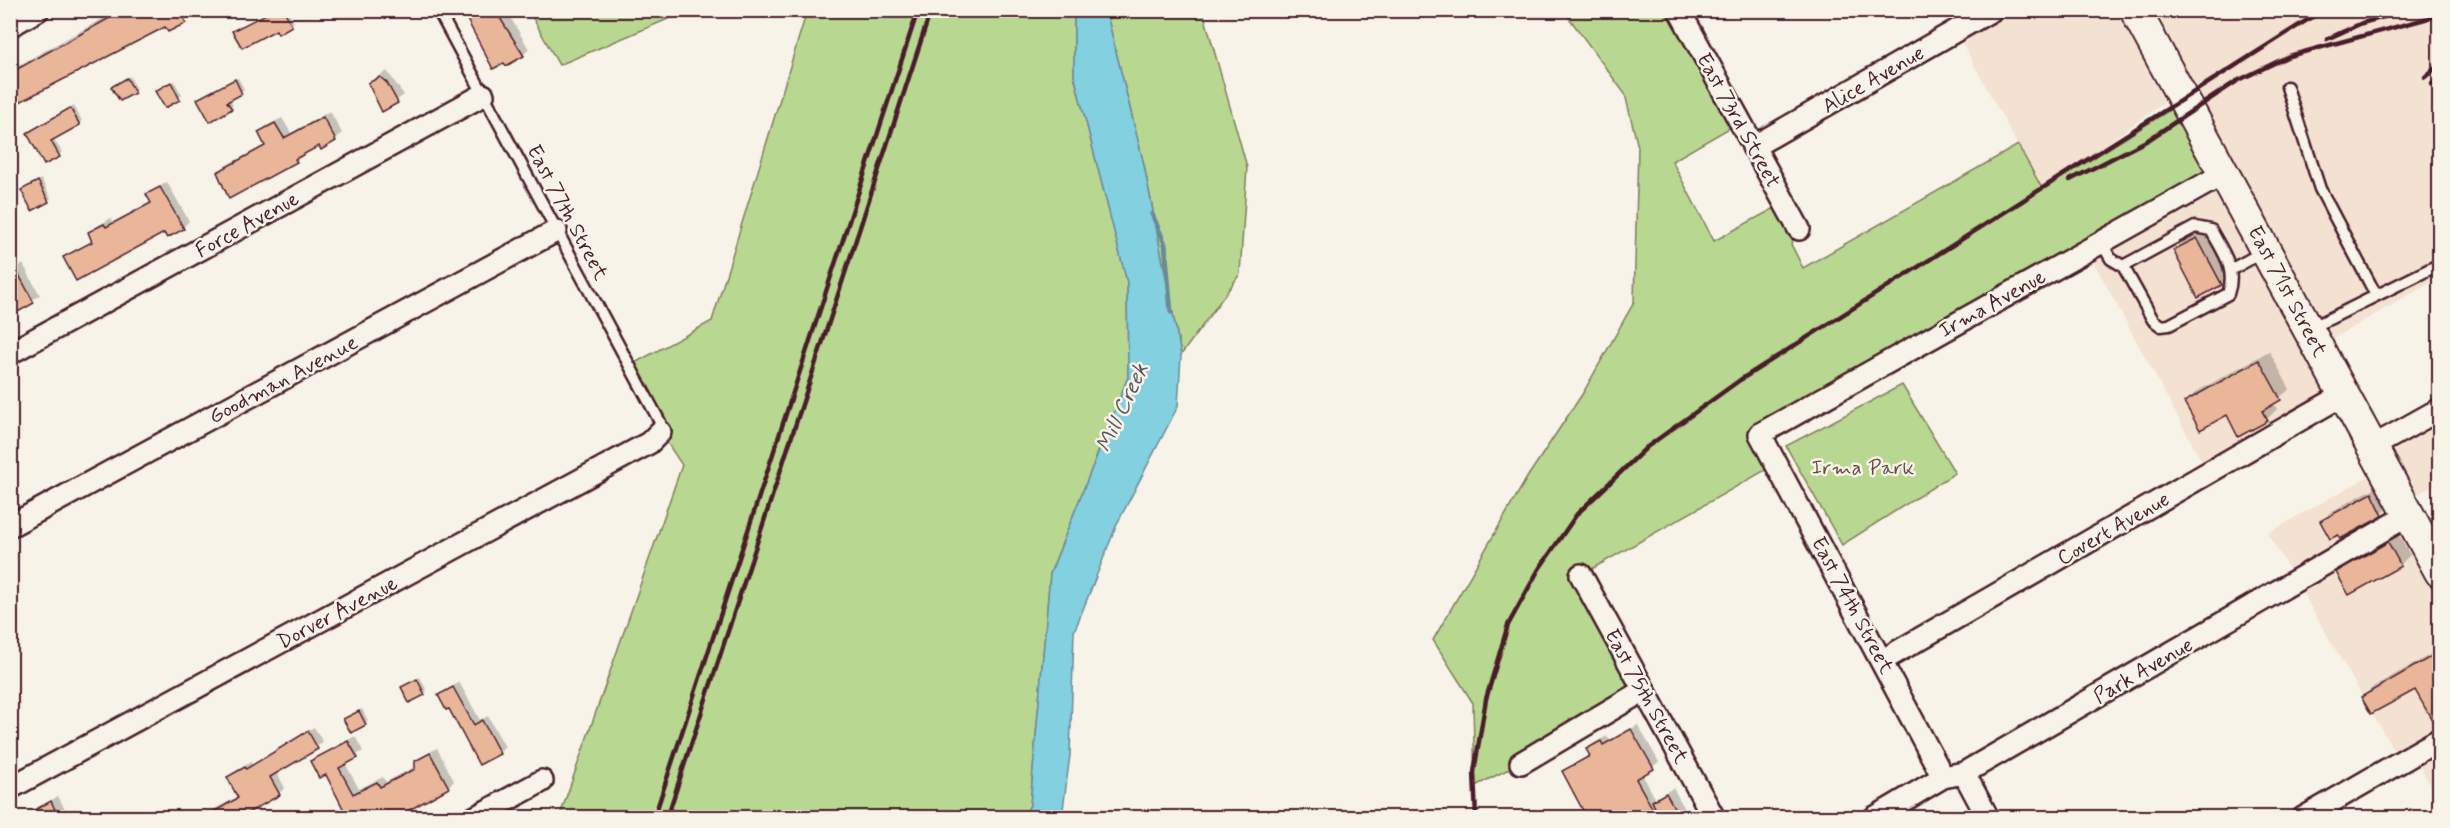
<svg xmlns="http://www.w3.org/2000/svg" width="2450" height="828" font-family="Mynerve,sans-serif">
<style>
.built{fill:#f3e1d1}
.green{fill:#b8d891;stroke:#817c5e;stroke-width:1.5}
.water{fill:#83d0e1;stroke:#6c8998;stroke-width:1.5}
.shadow{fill:#0003}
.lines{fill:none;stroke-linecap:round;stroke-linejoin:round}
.stream{stroke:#6c8998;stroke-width:5}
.building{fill:#e9b69a;stroke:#4a1f2b;stroke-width:1.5}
.lane-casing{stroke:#4a1f2b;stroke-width:15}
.street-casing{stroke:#4a1f2b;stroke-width:26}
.secondary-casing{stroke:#4a1f2b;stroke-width:34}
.lane{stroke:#f7f3e8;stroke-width:10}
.street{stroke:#f7f3e8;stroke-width:21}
.secondary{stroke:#f7f3e8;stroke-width:30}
.rail{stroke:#4a1f2b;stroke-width:4.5}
.labels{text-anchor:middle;stroke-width:5;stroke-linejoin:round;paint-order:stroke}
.street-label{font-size:21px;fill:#4a1f2b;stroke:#f7f3e8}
.park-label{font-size:21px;fill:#664d44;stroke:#f7f3e8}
.water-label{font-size:22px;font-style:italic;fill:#5b5462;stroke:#f7f3e8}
</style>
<rect width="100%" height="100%" fill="#f7f3e8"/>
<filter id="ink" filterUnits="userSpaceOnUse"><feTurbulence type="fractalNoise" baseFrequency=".0167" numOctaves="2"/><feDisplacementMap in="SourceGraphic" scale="12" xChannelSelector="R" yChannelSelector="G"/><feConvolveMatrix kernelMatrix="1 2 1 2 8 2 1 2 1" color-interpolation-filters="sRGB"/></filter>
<g filter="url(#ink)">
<g class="built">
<polygon points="1992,10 2439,11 2439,278 2318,347 2343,395 2208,473 2087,250 2224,173 2179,92 2042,190 1956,31"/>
<polygon points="2439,409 2439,482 2402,503 2439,572 2439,800 2413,754 2400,761 2268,533 2383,468 2372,447"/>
</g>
<g class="green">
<polygon points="529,11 687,11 559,65"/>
<polygon points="807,11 1074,11 1074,75 1127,282 1128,377 1050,574 1030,805 1024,817 559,818 682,465 660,432 629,366 712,321"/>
<polygon points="1106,11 1203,11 1247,167 1240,274 1181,355 1144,165"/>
<polygon points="1564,11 1679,11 1740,122 1672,161 1714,241 1784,203 1799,229 1791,244 1803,268 2018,145 2043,190 2184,101 2225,173 1760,434 1776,464 1581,575 1644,690 1521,763 1475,786 1473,703 1433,640 1528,476 1583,393 1634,302 1638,147 1625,94"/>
<polygon points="1902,385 1955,473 1842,545 1786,446"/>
</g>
<polygon class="water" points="1074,11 1106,11 1144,165 1181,355 1178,406 1117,524 1074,632 1070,755 1062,817 1024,817 1030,805 1050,574 1128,377 1127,282 1074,75"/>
<g class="shadow">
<polygon points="118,10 192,10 185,22 166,24 17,102 19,107 10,115 10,70"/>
<polygon points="274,10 288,10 294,22 276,28 234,31"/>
<polygon points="464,10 506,10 529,49 523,55 505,61"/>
<polygon points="387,71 404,95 383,110 369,83"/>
<polygon points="130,76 136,89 134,91 113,87"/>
<polygon points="238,78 244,89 230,99 233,105 231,108 200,99"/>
<polygon points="174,81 182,95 165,106 160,89"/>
<polygon points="74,106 82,121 53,138 62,152 59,155 32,131"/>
<polygon points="330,111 342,133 335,140 320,144 296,161 230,197 218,173 225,166 266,144 260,132 266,126 282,118 291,133"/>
<polygon points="41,179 51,198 48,201 23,190"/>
<polygon points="167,182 189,221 183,228 65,258 93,240 90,233 97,226 111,218 113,222 152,201 148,194"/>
<polygon points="2207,229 2231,274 2221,284 2175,250 2185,240"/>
<polygon points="17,261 20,266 23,264 40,295 10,314 10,264"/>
<polygon points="2269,351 2290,389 2273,403 2277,409 2267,419 2227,413 2186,402 2196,392"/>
<polygon points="2382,484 2392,504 2382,514 2322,521 2332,511"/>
<polygon points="2398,533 2410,555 2400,565 2338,572 2348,562"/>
<polygon points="2440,649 2440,720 2435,723 2416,688 2363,697 2373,687"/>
<polygon points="420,677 427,691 424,694 403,687"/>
<polygon points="459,682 480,720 488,716 505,747 499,753 440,695"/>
<polygon points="362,709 368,721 352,731 345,719"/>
<polygon points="1638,725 1659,762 1642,774 1655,798 1673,788 1690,818 1607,818 1564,771 1590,754 1588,749 1594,743 1607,736 1609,740"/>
<polygon points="314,727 323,742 276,771 285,788 279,793 239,816 240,818 197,818 239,796 228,777 234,772 251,762 252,765"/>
<polygon points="355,736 363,751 345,763 359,789 383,777 386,782 416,766 423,756 437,748 454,781 448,787 349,818 326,773 312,761"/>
<polygon points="58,796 68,815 40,818 36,810"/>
</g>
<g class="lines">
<polyline class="stream" points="1152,214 1165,244 1171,312"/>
</g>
<g class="building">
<polygon points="124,10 179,10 186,23 168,32 165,27 10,107 10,73"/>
<polygon points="274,10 284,10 292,26 278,34 276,30 242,48 232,31"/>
<polygon points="462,10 495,10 524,56 506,66 504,63 493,69"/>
<polygon points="380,77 387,83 398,103 382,112 368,83"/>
<polygon points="127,78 135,93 120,101 111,87"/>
<polygon points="235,79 242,94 227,102 232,109 210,122 197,99"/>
<polygon points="171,82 180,100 165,108 155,91"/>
<polygon points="70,108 80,125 51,141 60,157 44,165 27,133"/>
<polygon points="323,117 336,141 321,150 319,146 295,159 297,162 229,199 217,172 265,146 258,132 275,123 284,138"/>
<polygon points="38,181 49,202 32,211 21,190"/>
<polygon points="160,187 184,229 167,238 164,233 76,281 63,257 92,242 88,232 104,224 106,227 151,203 146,194"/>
<polygon points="2197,238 2222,285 2198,298 2173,250"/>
<polygon points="10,258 34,303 16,313 10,303"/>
<polygon points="2259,360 2281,400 2262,411 2268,421 2238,437 2227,415 2200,430 2184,402"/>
<polygon points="2372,493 2383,516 2340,539 2338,535 2330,539 2320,521"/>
<polygon points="2388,542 2401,566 2349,595 2336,572"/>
<polygon points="2439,652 2439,726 2436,727 2415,690 2371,714 2361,697"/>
<polygon points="417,679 425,695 409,703 401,687"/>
<polygon points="453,687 474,725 482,720 500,754 479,765 449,709 446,710 438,695"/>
<polygon points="359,711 366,725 351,733 343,719"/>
<polygon points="1631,729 1654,769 1636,779 1655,813 1647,818 1587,818 1562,771 1590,756 1586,749 1601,741 1603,745"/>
<polygon points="308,731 318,749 270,777 280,795 239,818 203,818 238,798 227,777 245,767 246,769"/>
<polygon points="348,741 358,758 339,768 353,794 377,782 380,787 415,769 415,761 430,753 449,788 395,818 348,818 326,775 319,778 310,761"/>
<polygon points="1666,793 1680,818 1660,818 1652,801"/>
<polygon points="51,801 59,818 20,818"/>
</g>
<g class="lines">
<defs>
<g id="lane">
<polyline points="438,10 660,422 660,432"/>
<polyline points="2287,87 2320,189 2376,295"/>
<path d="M2195 227 2211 230C2223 252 2237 269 2228 294L2169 325 2161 326 2153 320 2123 266Z"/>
<polyline points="2101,242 2111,259 2123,266"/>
<polyline points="2232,269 2263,252"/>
<polyline points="2311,328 2440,264"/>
</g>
<g id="street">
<polyline points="1679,10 1799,229"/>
<polyline points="10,26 38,10"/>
<polyline points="1753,147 1992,10"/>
<polyline points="10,353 483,95"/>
<polyline points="2372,447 2440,409"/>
<polyline points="10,526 556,231"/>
<polyline points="1581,575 1714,818"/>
<polyline points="1883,660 2343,395"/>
<polyline points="1521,763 1644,690"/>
<polyline points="1964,773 1988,818"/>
<polyline points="1943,777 1760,434 2225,173"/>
<polyline points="10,788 649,443 660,432"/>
<polyline points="474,818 542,781"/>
<polyline points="1874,818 1943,777 1964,773 2409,515"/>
<polyline points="2303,818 2440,739"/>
</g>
<polyline id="secondary" points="2135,10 2440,572"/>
</defs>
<use href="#lane" class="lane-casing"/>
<use href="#street" class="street-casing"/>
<use href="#secondary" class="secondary-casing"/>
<use href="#lane" class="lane"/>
<use href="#street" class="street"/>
<use href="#secondary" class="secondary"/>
<g class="rail">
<polyline points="2327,39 2362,23 2409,10"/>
<polyline points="2425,77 2440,64"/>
<polyline points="2432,84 2440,80"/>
<polyline points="2070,180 2148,140 2237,81 2289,56 2440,15"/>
<polyline points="654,818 918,10"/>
<polyline points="667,818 931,10"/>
<polyline points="1476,818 1474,772 1486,699 1508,625 1539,569 1577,514 1647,447 1740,380 2323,10"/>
</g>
</g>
</g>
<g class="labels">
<g class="street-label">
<text transform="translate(1873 79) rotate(-30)" y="7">Alice Avenue</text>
<text transform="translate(1739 120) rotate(61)" y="7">East 73rd Street</text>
<text transform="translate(568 212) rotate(62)" y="7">East 77th Street</text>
<text transform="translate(247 224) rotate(-29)" y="7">Force Avenue</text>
<text transform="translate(2288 291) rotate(62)" y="7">East 71st Street</text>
<text transform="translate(1992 303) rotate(-29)" y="7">Irma Avenue</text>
<text transform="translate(283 379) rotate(-28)" y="7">Goodman Avenue</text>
<text transform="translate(2113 528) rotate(-30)" y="7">Covert Avenue</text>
<text transform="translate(1853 605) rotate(62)" y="7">East 74th Street</text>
<text transform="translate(337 612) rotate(-28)" y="7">Dorver Avenue</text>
<text transform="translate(2143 670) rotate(-30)" y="7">Park Avenue</text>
<text transform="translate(1647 696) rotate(61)" y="7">East 75th Street</text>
</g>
<g class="park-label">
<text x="1863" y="474">Irma Park</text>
</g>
<g class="water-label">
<text transform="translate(1121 407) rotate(-65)" y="8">Mill Creek</text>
</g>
</g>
<rect width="2450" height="828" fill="none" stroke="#f7f3e8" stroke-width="36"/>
<rect x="18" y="18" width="2414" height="792" fill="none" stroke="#4a1f2b" stroke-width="2" filter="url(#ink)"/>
</svg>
